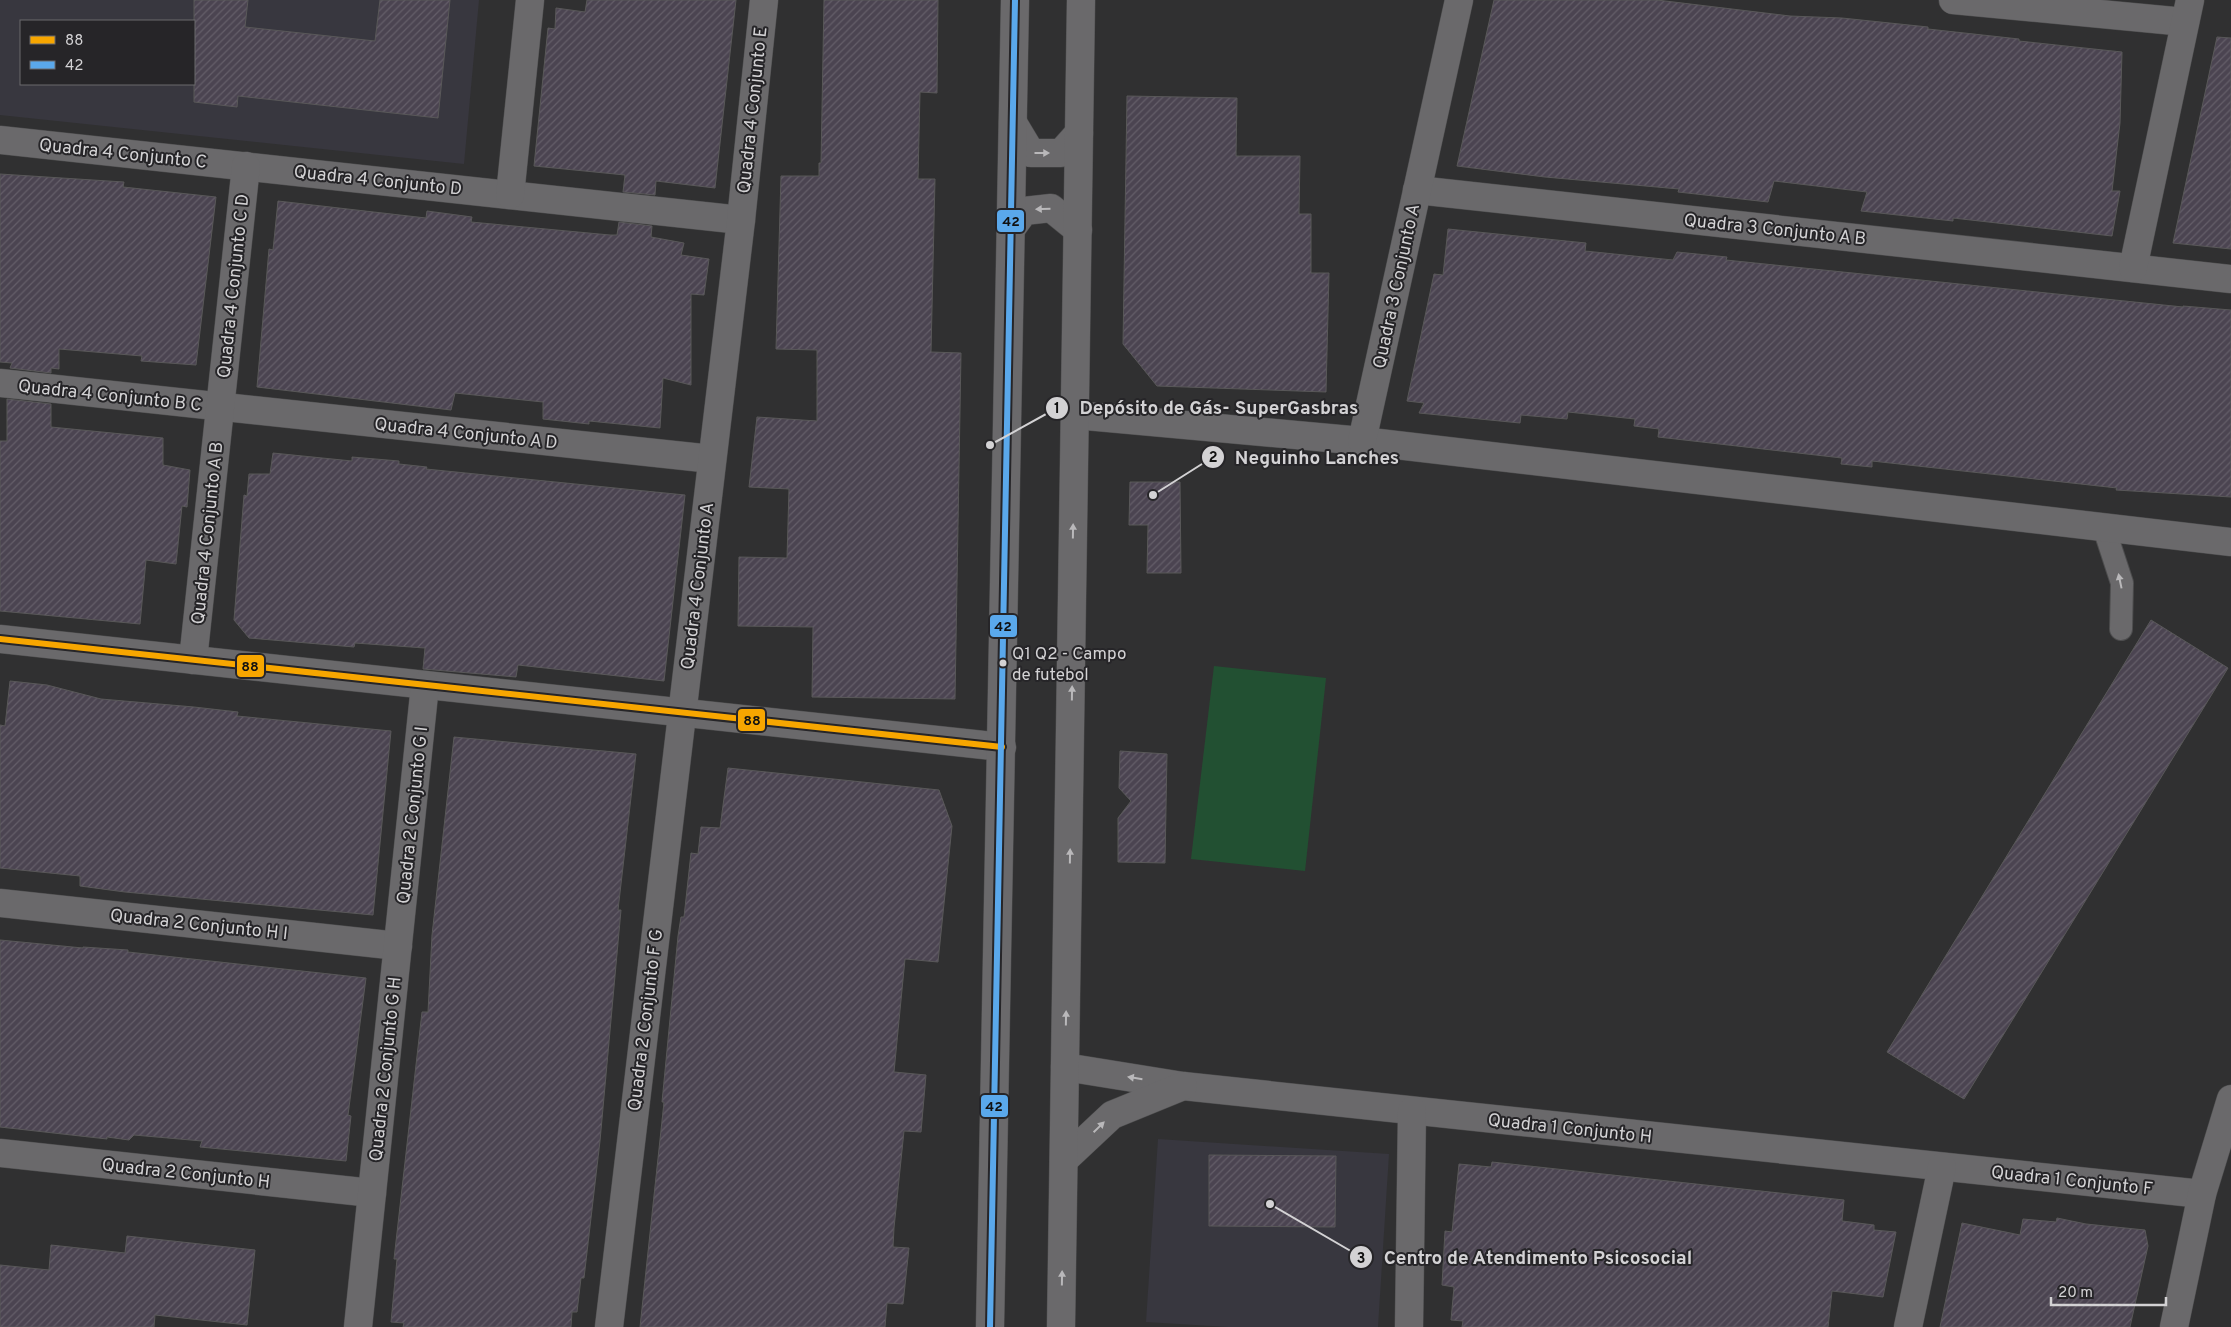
<svg xmlns="http://www.w3.org/2000/svg" width="2231" height="1327" font-family="Overpass,sans-serif">
<style>
.built{fill:#38373f;fill-rule:evenodd}
.grass{fill:#225032}
.building{fill:url(#building-hatch);stroke:#595859}
.lines{fill:none;stroke-linecap:round;stroke-linejoin:round}
.lane-casing{stroke:#4d4d4e;stroke-width:24}
.street-casing{stroke:#4d4d4e;stroke-width:29}
.secondary-casing{stroke:#4d4d4e;stroke-width:29}
.lane{stroke:#6a696b;stroke-width:22}
.street{stroke:#6a696b;stroke-width:28}
.secondary{stroke:#6a696b;stroke-width:28}
.bus-1-casing{stroke:#262528;stroke-width:10}
.bus-2-casing{stroke:#262528;stroke-width:10}
.bus-1{stroke:#f7a600;stroke-width:6}
.bus-2{stroke:#5aa8eb;stroke-width:6}
.oneway{fill:#b9b8ba}
.bus-dot{fill:#d3d2d4;stroke:#262528;stroke-width:2}
.labels{text-anchor:middle;stroke-width:4;stroke-linejoin:round;paint-order:stroke}
.bus-label{font-size:17px;fill:#d3d2d4;stroke:#262528;text-anchor:start}
.street-label{font-size:18px;fill:#d3d2d4;stroke:#262528}
.leader{fill:none;stroke:#d3d2d4;stroke-width:2}
.callout-dot{fill:#d3d2d4;stroke:#262528;stroke-width:2}
.mark-label{font-size:15px;text-anchor:middle;font-weight:bold;fill:#111}
.callout-label{font-size:19px;text-anchor:middle;font-weight:bold;fill:#d3d2d4;stroke:#262528;stroke-width:4;stroke-linejoin:round;paint-order:stroke}
.line-badge{stroke:#262528;stroke-width:2}
.pale-badge-label{font-size:14px;text-anchor:middle;font-weight:bold;fill:#111}
</style>
<defs>
<pattern id="building-hatch" width="6" height="6" patternUnits="userSpaceOnUse" patternTransform="scale(1.25)"><rect width="6" height="6" fill="#4b4451"/><path d="M-1 1l2-2M0 6l6-6M5 7l2-2" fill="none" stroke="#645e69"/></pattern>
</defs>
<rect width="100%" height="100%" fill="#303031"/>
<g class="built">
<path d="M0 0H479L464 164 0 115ZM21 21H194V84H21Z"/>
<polygon points="1158,1139 1389,1154 1378,1327 1228,1327 1146,1322"/>
</g>
<polygon class="grass" points="1214,666 1326,678 1305,871 1191,859"/>
<g class="building">
<polygon points="194,0 248,0 245,27 375,41 380,0 450,0 438,118 238,96 237,107 194,102"/>
<polygon points="587,0 736,0 715,188 656,181 655,195 623,192 625,175 534,166 548,28 555,29 556,8 585,12"/>
<polygon points="824,0 938,0 937,93 920,92 918,179 935,179 931,352 961,353 955,699 812,697 813,627 738,626 739,557 787,558 789,489 749,487 757,417 817,421 817,350 776,349 781,176 819,176 819,163 821,163"/>
<polygon points="1494,0 1657,0 1790,16 1842,18 1928,27 1928,29 2019,39 2019,41 2122,52 2120,123 2112,191 2120,191 2112,236 1953,218 1953,221 1861,211 1867,192 1774,181 1768,202 1678,192 1679,189 1545,177 1457,166"/>
<polygon points="2217,37 2231,38 2231,249 2173,243"/>
<polygon points="1127,96 1237,98 1236,156 1300,156 1299,214 1311,214 1311,273 1329,273 1326,392 1157,386 1123,344"/>
<polygon points="0,174 124,182 123,187 216,197 196,365 141,361 142,356 59,349 59,369 51,368 51,373 10,368 12,363 0,362"/>
<polygon points="278,201 426,218 427,211 472,217 471,222 610,235 617,235 619,222 652,226 651,237 684,243 681,255 709,259 704,295 691,294 691,385 663,378 660,428 589,421 589,424 543,419 543,402 455,393 451,410 257,387 269,249 273,250"/>
<polygon points="1448,229 1586,243 1585,251 1673,260 1677,252 1727,257 1726,260 2183,307 2183,306 2231,310 2231,497 2116,490 2117,488 1872,461 1872,467 1841,464 1842,458 1658,437 1659,429 1634,426 1635,419 1568,412 1567,419 1521,415 1520,423 1419,413 1424,403 1407,401 1434,274 1443,275"/>
<polygon points="7,399 51,404 51,427 163,438 163,465 190,470 187,507 182,506 176,564 146,560 140,624 0,611 0,441 7,441"/>
<polygon points="273,453 352,461 352,457 399,461 399,464 427,467 426,469 685,495 664,681 518,665 516,677 423,669 425,648 355,643 354,647 249,638 234,620 244,495 247,496 249,474 270,474"/>
<polygon points="1130,482 1180,482 1181,573 1147,573 1148,525 1129,525"/>
<polygon points="2151,620 2228,668 1964,1099 1887,1052"/>
<polygon points="10,681 47,685 101,699 194,707 238,712 237,716 391,731 373,915 125,892 80,886 80,876 0,868 0,725 5,726"/>
<polygon points="454,737 636,754 618,910 621,910 600,1141 584,1278 581,1278 577,1312 572,1312 571,1327 403,1327 404,1323 391,1322 397,1259 394,1259 422,1012 428,1012 432,935"/>
<polygon points="1120,751 1167,754 1165,863 1118,862 1118,818 1131,801 1119,788"/>
<polygon points="728,768 939,790 952,826 938,962 905,959 894,1072 926,1075 921,1132 904,1131 894,1228 893,1247 909,1248 903,1304 887,1303 885,1327 640,1327 664,1102 662,1102 678,936 681,917 684,917 691,853 698,854 701,827 720,828"/>
<polygon points="0,940 83,948 83,947 128,950 128,952 366,978 348,1115 351,1116 346,1161 200,1147 202,1141 134,1135 129,1140 107,1137 107,1139 0,1127"/>
<polygon points="1209,1155 1336,1156 1335,1227 1209,1226"/>
<polygon points="1492,1162 1844,1200 1842,1221 1874,1225 1874,1230 1896,1232 1883,1297 1832,1291 1828,1327 1462,1327 1463,1321 1451,1320 1454,1287 1442,1285 1445,1231 1452,1232 1459,1164 1491,1167"/>
<polygon points="2057,1218 2086,1224 2145,1230 2148,1246 2130,1327 1940,1327 1962,1223 2020,1235 2023,1219 2056,1222"/>
<polygon points="127,1236 255,1250 247,1325 155,1315 154,1327 0,1327 0,1265 49,1270 51,1245 125,1253"/>
</g>
<g class="lines">
<defs>
<polyline id="lane" points="2104,528 2122,583 2121,629"/>
<g id="street">
<polyline points="1953,0 2185,22"/>
<polyline points="0,140 741,220"/>
<polyline points="1417,190 2231,279"/>
<polyline points="510,195 530,0"/>
<polyline points="2133,268 2190,0"/>
<polyline points="0,383 712,459"/>
<polyline points="1075,415 1362,441 2231,542"/>
<polyline points="1362,441 1459,0"/>
<polyline points="0,639 1002,747"/>
<polyline points="193,660 246,166"/>
<polyline points="0,903 398,946"/>
<polyline points="1065,1067 1183,1086 2202,1194"/>
<polyline points="0,1153 372,1193"/>
<polyline points="1064,1160 1112,1115 1183,1086"/>
<polyline points="358,1327 425,685"/>
<polyline points="609,1327 741,220 764,0"/>
<polyline points="1409,1327 1412,1111"/>
<polyline points="1908,1327 1942,1167"/>
<polyline points="2174,1327 2202,1194 2231,1099"/>
</g>
<g id="secondary">
<polyline points="1013,123 1031,153 1061,153 1079,133"/>
<polyline points="1011,229 1024,211 1051,208 1078,230"/>
<polyline points="990,1327 1015,0"/>
<polyline points="1061,1327 1081,0"/>
</g>
</defs>
<use href="#lane" class="lane-casing"/>
<use href="#street" class="street-casing"/>
<use href="#secondary" class="secondary-casing"/>
<use href="#lane" class="lane"/>
<use href="#street" class="street"/>
<use href="#secondary" class="secondary"/>
<defs>
<polyline id="bus-1" points="0,639 1002,747"/>
<polyline id="bus-2" points="990,1327 1015,0"/>
</defs>
<use href="#bus-1" class="bus-1-casing"/>
<use href="#bus-2" class="bus-2-casing"/>
<use href="#bus-1" class="bus-1"/>
<use href="#bus-2" class="bus-2"/>
</g>
<defs><path id="oneway-solid" d="M-6-.8H1V-3.2L6.5 0L1 3.2V.8H-6Z" transform="scale(1.25)"/></defs>
<g class="oneway">
<use href="#oneway-solid" transform="translate(1042 153)"/>
<use href="#oneway-solid" transform="translate(1043 209) rotate(178)"/>
<use href="#oneway-solid" transform="translate(1073 531) rotate(-89)"/>
<use href="#oneway-solid" transform="translate(2120 581) rotate(-102)"/>
<use href="#oneway-solid" transform="translate(1072 693) rotate(-89)"/>
<use href="#oneway-solid" transform="translate(1070 856) rotate(-89)"/>
<use href="#oneway-solid" transform="translate(1066 1018) rotate(-89)"/>
<use href="#oneway-solid" transform="translate(1135 1078) rotate(-171)"/>
<use href="#oneway-solid" transform="translate(1099 1127) rotate(-44)"/>
<use href="#oneway-solid" transform="translate(1062 1278) rotate(-89)"/>
</g>
<circle class="bus-dot" cx="1003" cy="663" r="4.5"/>
<g class="labels">
<g class="bus-label">
<text x="1012" y="659">Q1 Q2 - Campo<tspan x="1012" dy="21">de futebol</tspan></text>
</g>
<g class="street-label">
<text transform="translate(752 110) rotate(-84)" y="6">Quadra 4 Conjunto E</text>
<text transform="translate(123 153) rotate(6)" y="6">Quadra 4 Conjunto C</text>
<text transform="translate(378 180) rotate(6)" y="6">Quadra 4 Conjunto D</text>
<text transform="translate(1775 229) rotate(6)" y="6">Quadra 3 Conjunto A B</text>
<text transform="translate(233 286) rotate(-84)" y="6">Quadra 4 Conjunto C D</text>
<text transform="translate(1396 286) rotate(-78)" y="6">Quadra 3 Conjunto A</text>
<text transform="translate(110 395) rotate(6)" y="6">Quadra 4 Conjunto B C</text>
<text transform="translate(466 433) rotate(6)" y="6">Quadra 4 Conjunto A D</text>
<text transform="translate(207 533) rotate(-84)" y="6">Quadra 4 Conjunto A B</text>
<text transform="translate(697 586) rotate(-83)" y="6">Quadra 4 Conjunto A</text>
<text transform="translate(412 815) rotate(-84)" y="6">Quadra 2 Conjunto G I</text>
<text transform="translate(199 924) rotate(6)" y="6">Quadra 2 Conjunto H I</text>
<text transform="translate(645 1020) rotate(-83)" y="6">Quadra 2 Conjunto F G</text>
<text transform="translate(385 1069) rotate(-84)" y="6">Quadra 2 Conjunto G H</text>
<text transform="translate(1570 1128) rotate(6)" y="6">Quadra 1 Conjunto H</text>
<text transform="translate(186 1173) rotate(6)" y="6">Quadra 2 Conjunto H</text>
<text transform="translate(2072 1180) rotate(6)" y="6">Quadra 1 Conjunto F</text>
</g>
</g>
<path class="leader" d="M990 445L1057 408M1153 495L1213 457M1270 1204L1361 1257"/>
<g class="callout-dot">
<circle cx="990" cy="445" r="5"/>
<circle cx="1153" cy="495" r="5"/>
<circle cx="1270" cy="1204" r="5"/>
<circle cx="1057" cy="408" r="12"/>
<circle cx="1213" cy="457" r="12"/>
<circle cx="1361" cy="1257" r="12"/>
</g>
<g class="mark-label">
<text x="1057" y="413">1</text>
<text x="1213" y="462">2</text>
<text x="1361" y="1263">3</text>
</g>
<g class="callout-label">
<text x="1219" y="414">Depósito de Gás- SuperGasbras</text>
<text x="1317" y="464">Neguinho Lanches</text>
<text x="1538" y="1264">Centro de Atendimento Psicosocial</text>
</g>
<g class="line-badge">
<rect x="996" y="209" width="29" height="24" rx="5" fill="#5aa8eb"/>
<rect x="989" y="614" width="29" height="24" rx="5" fill="#5aa8eb"/>
<rect x="236" y="654" width="29" height="24" rx="5" fill="#f7a600"/>
<rect x="737" y="708" width="29" height="24" rx="5" fill="#f7a600"/>
<rect x="980" y="1094" width="29" height="24" rx="5" fill="#5aa8eb"/>
</g>
<g class="pale-badge-label">
<text x="1011" y="226">42</text>
<text x="1003" y="631">42</text>
<text x="250" y="671">88</text>
<text x="752" y="725">88</text>
<text x="994" y="1111">42</text>
</g>
<rect x="20" y="20" width="175" height="65" fill="#262528" stroke="#6b6a6d"/>
<rect x="30" y="36" width="25" height="8" fill="#f7a600" stroke="#6b6a6d"/>
<text x="65" y="45" font-size="15" fill="#d3d2d4">88</text>
<rect x="30" y="61" width="25" height="8" fill="#5aa8eb" stroke="#6b6a6d"/>
<text x="65" y="70" font-size="15" fill="#d3d2d4">42</text>
<path d="M2051 1297v8h115v-8" fill="none" stroke="#d3d2d4" stroke-width="2.5"/>
<text x="2058" y="1297" font-size="15" fill="#d3d2d4" stroke="#262528" stroke-width="4" paint-order="stroke">20 m</text>
</svg>
